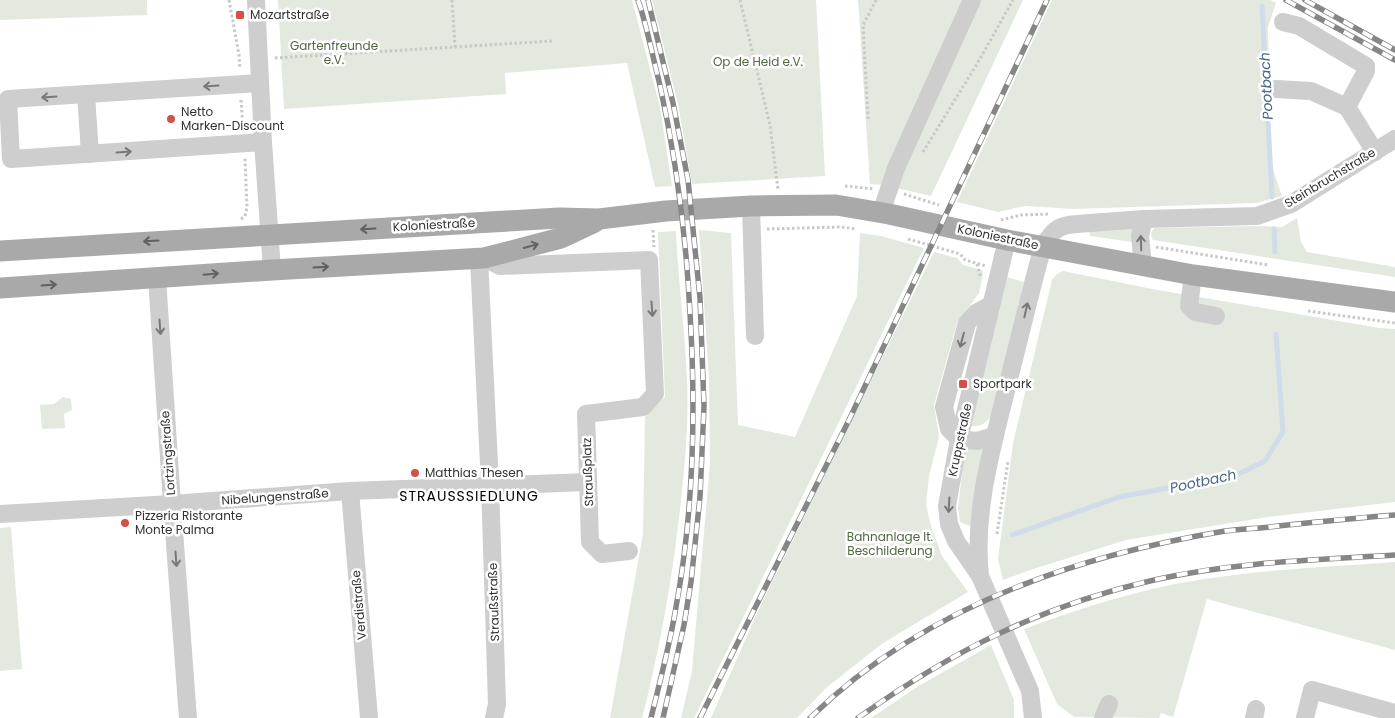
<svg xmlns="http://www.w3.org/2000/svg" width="1395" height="718" font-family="Poppins,sans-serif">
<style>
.green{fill:#e3e9de}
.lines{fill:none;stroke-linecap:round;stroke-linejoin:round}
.stream{stroke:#d0dcea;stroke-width:5}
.path{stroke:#c8c8c8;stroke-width:3;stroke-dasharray:2.5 2.5;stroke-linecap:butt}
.minor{stroke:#cecece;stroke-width:18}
.major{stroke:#a9a9a9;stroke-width:21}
.rail-casing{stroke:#868686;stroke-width:5.5}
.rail{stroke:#fff;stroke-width:4;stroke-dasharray:11;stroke-linecap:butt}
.oneway{stroke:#787878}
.oneway2{stroke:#616161}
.poi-dot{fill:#d35148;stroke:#fff;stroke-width:2}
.labels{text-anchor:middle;stroke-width:5;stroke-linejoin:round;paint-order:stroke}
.poi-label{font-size:12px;fill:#313131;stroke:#fff;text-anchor:start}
.park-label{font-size:12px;fill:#4f6943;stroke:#fff}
.street-label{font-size:12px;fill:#313131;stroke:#fff}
.water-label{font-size:14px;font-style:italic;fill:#47678b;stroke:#fff}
.neighbourhood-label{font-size:14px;letter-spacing:1px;fill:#000;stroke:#fff}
</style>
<rect width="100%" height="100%" fill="#fff"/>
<g class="green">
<polygon points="0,0 147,0 147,15 0,20"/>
<polygon points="278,0 632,0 660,107 672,186 655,187 627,63 505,73 506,94 284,109"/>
<polygon points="652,0 816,0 825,176 692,184 678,104"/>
<polygon points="858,0 1023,0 931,196 883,185 870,184"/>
<polygon points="1052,0 1270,0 1276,3 1268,27 1271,164 1282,196 1256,203 1074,209 1025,206 998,212 957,202"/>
<path d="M1297 218 1301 242 1307 252 1395 267V277L1153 240C1150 236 1151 232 1154 228L1258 226 1282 227Z"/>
<polygon points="1136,228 1132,242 1090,236 1089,231"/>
<polygon points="699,230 731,233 738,425 795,437 857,296 860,233 881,236 924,248 694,718 681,718 692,671 710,463 709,378"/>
<path d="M676 231C678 281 685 330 687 379 689 422 685 466 680 509 672 581 660 648 642 718H610L643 534 645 417 665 397 658 232Z"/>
<polygon points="934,252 957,258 963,265 982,270 983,274 979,293 957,323 934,405 939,437 929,476 926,504 931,526 942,556 968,592 883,643 826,688 797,718 711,718 757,613"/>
<polygon points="1063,271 1152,289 1379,328 1395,329 1395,502 1268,517 1126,540 1030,570 1003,580 998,559 1013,443 1052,280 1057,274"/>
<path d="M1006 277 1024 282 992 415C985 424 981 427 970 426Z"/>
<polygon points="63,397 71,399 72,410 64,414 65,428 42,429 40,405 54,404"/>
<polygon points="965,448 975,450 984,448 973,522 970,526 960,522 958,508"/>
<polygon points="11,527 22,669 0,671 0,528"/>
<path d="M1395 562V650L1207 599 1173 717 1161 713 1159 718 1074 717 1057 704 1024 629C1083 607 1143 588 1205 579 1267 569 1332 567 1395 562Z"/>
<polygon points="991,645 1014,700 1014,718 871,718 917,687"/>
</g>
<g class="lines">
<g class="stream">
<polyline points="1262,6 1272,197"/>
<polyline points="1274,229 1275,252"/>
<polyline points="1012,535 1119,497 1234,476 1265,461 1283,432 1276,334"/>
</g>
<g class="path">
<polyline points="229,0 239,55 240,69"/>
<polyline points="452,0 455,47"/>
<polyline points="740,0 770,125 778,190"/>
<polyline points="275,58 552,41"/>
<polyline points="241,100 243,129"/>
<polyline points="868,119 863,25 876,0"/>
<polyline points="923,152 977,64 1013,0"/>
<polyline points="845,186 874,189"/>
<polyline points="904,194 939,205"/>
<polyline points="241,219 245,216 247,208 245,158"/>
<polyline points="1001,220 1021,215 1050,214"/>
<polyline points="767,229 841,227 856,229"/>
<polyline points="653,230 654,247"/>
<polyline points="908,239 960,254 965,260 986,266"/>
<polyline points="1156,247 1268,265"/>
<polyline points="977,264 981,278"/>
<polyline points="1308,311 1395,323"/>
<polyline points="997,534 1008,461"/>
</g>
<g class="minor">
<polyline points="256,0 263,142 272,270"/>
<polyline points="1283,22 1299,26 1366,66 1366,71 1347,107"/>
<polyline points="260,83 8,99 11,159 263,142"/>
<polyline points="1276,89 1311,91 1347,107 1375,152"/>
<polyline points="86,94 90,154"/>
<polyline points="751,206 755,336"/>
<polyline points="881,213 896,168 972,0"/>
<polyline points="1007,240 959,439 947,506 949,524 956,541 980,576 1030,691 1033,718"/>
<polyline points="484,258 500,266 649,260 655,394 643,407 586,414 590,542 602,554 629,551"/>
<polyline points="479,259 490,485 497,704 494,718"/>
<polyline points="1143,266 1140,236 1144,219"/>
<polyline points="1193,275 1189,306 1195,312 1216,316"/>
<polyline points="157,278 172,504 188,718"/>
<polyline points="991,305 976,313 967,323 944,407 949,429 959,439 977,441 995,436"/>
<polyline points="350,491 369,718"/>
<polyline points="0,514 172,504 350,491 588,482"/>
<path d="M980 576C973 512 992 448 1007 387 1019 340 1030 293 1043 246 1053 231 1057 225 1077 224L1144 219 1257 216 1291 204 1395 139"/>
<polyline points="1103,718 1109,704"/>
<polyline points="1254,718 1256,709"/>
<polyline points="1305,718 1312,690 1395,713"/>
</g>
<g class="major">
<polyline points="0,251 559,218 599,219 666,211 751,206 836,205 889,214 1007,240 1193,275 1395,302"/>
<polyline points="0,288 272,270 484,258 561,238 595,222"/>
</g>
<defs>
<g id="rail">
<path d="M638 0C647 26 652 54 659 81 676 157 686 234 690 313 696 411 694 510 676 607 670 644 660 681 651 718"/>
<polyline points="648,0 673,103 688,180 700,298 704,406 700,497 691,582 684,625 663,718"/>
<polyline points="1286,0 1395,60"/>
<polyline points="1305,0 1395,50"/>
<polyline points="700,718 849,420 1047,0"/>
<path d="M810 718C922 608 1074 556 1225 531 1243 529 1261 528 1278 526 1317 522 1356 518 1395 515"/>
<path d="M858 718C952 651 1041 606 1154 580 1233 562 1315 560 1395 555"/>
</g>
</defs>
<use href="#rail" class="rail-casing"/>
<use href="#rail" class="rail"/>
</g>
<defs><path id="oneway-shaft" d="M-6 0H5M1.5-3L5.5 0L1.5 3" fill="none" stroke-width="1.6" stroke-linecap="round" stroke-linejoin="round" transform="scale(1.25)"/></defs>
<g class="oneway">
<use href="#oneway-shaft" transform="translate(211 86) rotate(176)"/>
<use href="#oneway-shaft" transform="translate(49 97) rotate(176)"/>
<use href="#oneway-shaft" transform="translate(124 152) rotate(-4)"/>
<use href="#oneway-shaft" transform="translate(1141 243) rotate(-92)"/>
<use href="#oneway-shaft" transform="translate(652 309) rotate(86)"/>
<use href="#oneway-shaft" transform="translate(1026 310) rotate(-77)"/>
<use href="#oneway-shaft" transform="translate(160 327) rotate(86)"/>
<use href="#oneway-shaft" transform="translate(962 340) rotate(105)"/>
<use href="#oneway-shaft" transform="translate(949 505) rotate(93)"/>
<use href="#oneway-shaft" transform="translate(176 559) rotate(86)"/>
</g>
<g class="oneway2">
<use href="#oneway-shaft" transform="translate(368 229) rotate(177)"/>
<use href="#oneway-shaft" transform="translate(151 241) rotate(177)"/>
<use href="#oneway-shaft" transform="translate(531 246) rotate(-15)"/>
<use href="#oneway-shaft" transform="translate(321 267) rotate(-3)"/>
<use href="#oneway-shaft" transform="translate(211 274) rotate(-5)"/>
<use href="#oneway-shaft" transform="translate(49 285) rotate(-4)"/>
</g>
<g class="poi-dot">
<rect x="235" y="10" width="10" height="10" rx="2.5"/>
<circle cx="171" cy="119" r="5"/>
<rect x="958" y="379" width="10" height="10" rx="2.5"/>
<circle cx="415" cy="473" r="5"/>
<circle cx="125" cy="523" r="5"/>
</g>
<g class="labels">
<g class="poi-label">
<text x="250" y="19">Mozartstraße</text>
<text x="181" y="116">Netto<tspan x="181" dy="14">Marken-Discount</tspan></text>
<text x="973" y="388">Sportpark</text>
<text x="425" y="477">Matthias Thesen</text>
<text x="135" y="520">Pizzeria Ristorante<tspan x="135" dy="14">Monte Palma</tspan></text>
</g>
<g class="park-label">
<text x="334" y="50">Gartenfreunde<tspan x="334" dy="14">e.V.</tspan></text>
<text x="758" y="66">Op de Heid e.V.</text>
<text x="890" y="541">Bahnanlage lt.<tspan x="890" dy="14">Beschilderung</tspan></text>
</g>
<g class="street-label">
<text transform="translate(1330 178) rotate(-31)" y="4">Steinbruchstraße</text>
<text transform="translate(434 225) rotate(-3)" y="4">Koloniestraße</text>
<text transform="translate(998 237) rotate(12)" y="4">Koloniestraße</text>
<text transform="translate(960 440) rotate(-78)" y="4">Kruppstraße</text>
<text transform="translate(168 453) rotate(-94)" y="4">Lortzingstraße</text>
<text transform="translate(588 472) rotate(-92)" y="4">Straußplatz</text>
<text transform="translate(275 497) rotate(-4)" y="4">Nibelungenstraße</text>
<text transform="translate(494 602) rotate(-92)" y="4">Straußstraße</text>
<text transform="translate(359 605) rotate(-95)" y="4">Verdistraße</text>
</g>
<g class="water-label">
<text transform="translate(1266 86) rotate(-93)" y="5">Pootbach</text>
<text transform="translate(1203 481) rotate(-12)" y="5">Pootbach</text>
</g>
<g class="neighbourhood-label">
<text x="469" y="501">STRAUSSSIEDLUNG</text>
</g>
</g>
</svg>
